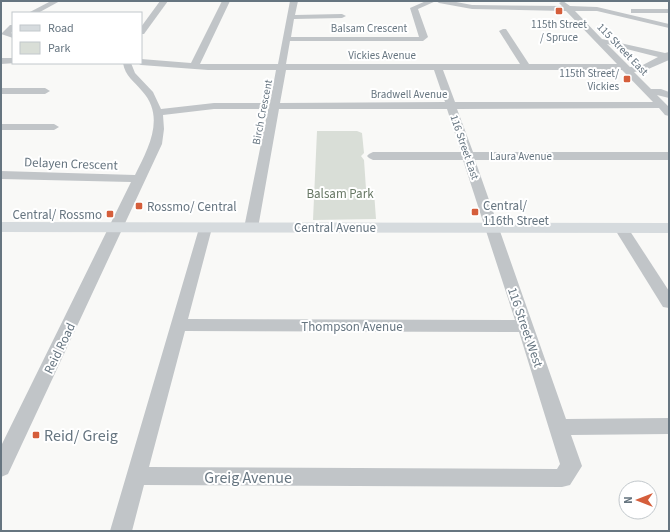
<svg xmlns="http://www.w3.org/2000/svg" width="670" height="532" font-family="'Source Sans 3',sans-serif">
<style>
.green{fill:#d9ded7}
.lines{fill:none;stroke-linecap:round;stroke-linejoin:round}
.minor{fill:#c1c5c8;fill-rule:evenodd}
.major{fill:#d6dbde;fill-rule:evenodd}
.poi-dot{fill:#d55e3b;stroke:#fff;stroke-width:1.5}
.labels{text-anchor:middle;stroke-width:4;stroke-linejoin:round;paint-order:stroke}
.far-poi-label{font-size:11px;fill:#667580;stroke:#fff}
.far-street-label{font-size:11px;fill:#667580;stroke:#fff}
.street-label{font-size:13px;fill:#667580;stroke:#fff}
.park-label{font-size:13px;fill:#687865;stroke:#fff}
.poi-label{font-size:13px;fill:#667580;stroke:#fff;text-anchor:start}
.near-poi-label{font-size:16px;fill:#667580;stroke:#fff;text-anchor:start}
.near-street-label{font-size:16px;fill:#667580;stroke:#fff}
</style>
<rect width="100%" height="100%" fill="#f9f9f7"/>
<polygon class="green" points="317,131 357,131 362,133 364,153 361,156 364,160 366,189 374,192 376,219 313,220"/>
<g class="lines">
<g class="minor">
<polygon points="51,1 60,1 38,13 28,13"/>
<polygon points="160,1 168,1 144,34 141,34 141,27"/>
<path d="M222 1H230L200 64H278L290 1H298L295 15 342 14 346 16 342 18 294 19 291 37H419L410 8 426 1H451L472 5 562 6 559 3 563 1 570 6 597 7 669 24V28L597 11H575L602 39 665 53 669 52V60L646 70 634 72 651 89H661L669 92V98L657 95 669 107V116L665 115 659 108 457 109 473 152H669V160H475L566 419 669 418V434L571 435 582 466 570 485 562 487 144 485 132 531H110L200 225 205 224 210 225 212 228 188 319 515 320 463 160H373L369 158 367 156 369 154 373 152H461L447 109H279L258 228 256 231 251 232 246 231 244 228 268 109H214L163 115 164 129 162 144 8 474 1 477V446L131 182 1 179V171L135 175C148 149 166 117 142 91 134 81 125 76 123 63H131L135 73 153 92 161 109 214 103H270L276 70H208L141 65 137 63H141V59L191 63ZM436 1 439 3 472 9 566 11 617 64H529L506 29H503L499 31 520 64H286L290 41H423L428 37 418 9ZM607 44 658 57 641 66 630 67ZM286 70H434L445 102 280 103ZM443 70H622L653 102H455ZM185 331 519 332 560 464 557 469 149 467Z"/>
<rect x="631" y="9" width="38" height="4"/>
<polygon points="10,25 13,25 13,31 11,33 13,34 13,38 1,34"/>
<polygon points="1,58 13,58 13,63 16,63 1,64"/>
<polygon points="1,88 45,88 50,91 45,94 1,94"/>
<polygon points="1,124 54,124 59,127 54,130 1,130"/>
<polygon points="621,224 626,225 669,291 669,308 663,307 614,228 616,225"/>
</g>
<polygon class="major" points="1,222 669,223 669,233 1,232"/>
</g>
<g class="poi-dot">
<rect x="555" y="7" width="8" height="8" rx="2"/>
<rect x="623" y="75" width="8" height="8" rx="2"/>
<rect x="135" y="202" width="8" height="8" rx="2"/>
<rect x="471" y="208" width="8" height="8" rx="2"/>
<rect x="106" y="210" width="8" height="8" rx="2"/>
<rect x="32" y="431" width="8" height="8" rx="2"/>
</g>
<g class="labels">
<g class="far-poi-label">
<text x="559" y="28">115th Street<tspan x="559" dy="13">/ Spruce</tspan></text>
<text x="619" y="77" text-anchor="end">115th Street/<tspan x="619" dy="13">Vickies</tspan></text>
</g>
<g class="far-street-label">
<text x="369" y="32">Balsam Crescent</text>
<text transform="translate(623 49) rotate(46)" y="4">115 Street East</text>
<text x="382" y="59">Vickies Avenue</text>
<text x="409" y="98">Bradwell Avenue</text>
<text transform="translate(262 112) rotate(-79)" y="4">Birch Crescent</text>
<text transform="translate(465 147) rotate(71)" y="4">116 Street East</text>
<text x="521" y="160">Laura Avenue</text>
</g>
<g class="street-label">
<text transform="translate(71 163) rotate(2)" y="5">Delayen Crescent</text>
<text x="335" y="232">Central Avenue</text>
<text x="352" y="331">Thompson Avenue</text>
<text transform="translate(526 327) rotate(71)" y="5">116 Street West</text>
<text transform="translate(59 348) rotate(-64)" y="5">Reid Road</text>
</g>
<g class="park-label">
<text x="340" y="198">Balsam Park</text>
</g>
<g class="poi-label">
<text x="483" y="210">Central/<tspan x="483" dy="15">116th Street</tspan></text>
<text x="147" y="211">Rossmo/ Central</text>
<text x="102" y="219" text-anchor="end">Central/ Rossmo</text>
</g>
<g class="near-poi-label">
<text x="44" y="441">Reid/ Greig</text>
</g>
<g class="near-street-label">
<text x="248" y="483">Greig Avenue</text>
</g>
</g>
<rect width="670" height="532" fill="none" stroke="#667580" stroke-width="4"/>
<rect x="12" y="12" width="130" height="52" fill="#ffffff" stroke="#c2c8cc"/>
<rect x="20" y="25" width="20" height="6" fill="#d6dbde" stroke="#c2c8cc"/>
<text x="48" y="32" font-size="12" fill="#667580">Road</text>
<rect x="20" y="42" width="20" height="12" fill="#d9ded7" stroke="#c2c8cc"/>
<text x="48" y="52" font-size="12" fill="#667580">Park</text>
<g transform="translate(638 500) rotate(270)"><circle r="19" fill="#ffffff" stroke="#c2c8cc"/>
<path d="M0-3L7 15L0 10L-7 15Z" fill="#d55e3b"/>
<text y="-6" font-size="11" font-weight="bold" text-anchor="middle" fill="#667580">N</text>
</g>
</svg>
